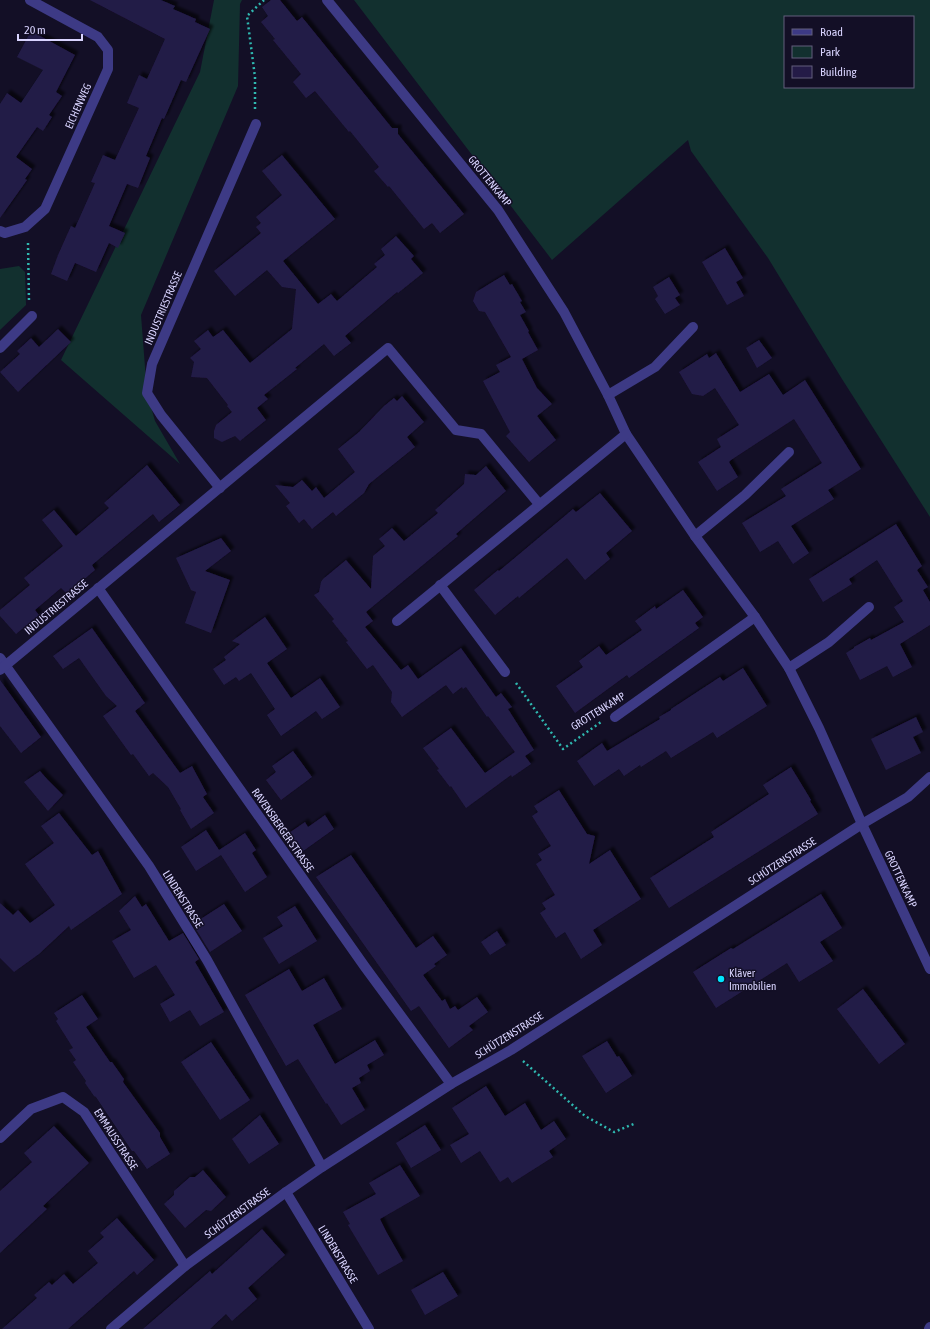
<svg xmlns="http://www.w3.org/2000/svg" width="930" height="1329" font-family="'Asap Condensed',sans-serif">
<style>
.green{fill:#12302f;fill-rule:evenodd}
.building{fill:#241b47;filter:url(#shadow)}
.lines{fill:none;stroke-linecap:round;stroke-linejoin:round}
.path{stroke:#2fb8b0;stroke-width:2.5;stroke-dasharray:2 3;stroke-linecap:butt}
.service{stroke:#3d3a85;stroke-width:10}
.minor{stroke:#3d3a85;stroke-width:10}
.poi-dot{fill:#00e5ff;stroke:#130f26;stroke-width:1.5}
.labels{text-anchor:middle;stroke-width:3;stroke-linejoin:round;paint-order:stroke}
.street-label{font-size:11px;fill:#d9d4ff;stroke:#130f26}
.poi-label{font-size:11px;fill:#d9d4ff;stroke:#130f26;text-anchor:start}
</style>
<defs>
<filter id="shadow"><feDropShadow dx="3.5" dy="-3.5" stdDeviation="1" flood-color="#0009"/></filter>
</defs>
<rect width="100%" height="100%" fill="#130f26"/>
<g class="green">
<polygon points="214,0 242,0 240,4 238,86 141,315 147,393 155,421 180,464 61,360 200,72"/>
<path d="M354 0H930V517L842 379 768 258 691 151 688 140 552 260ZM785 17H913V87H785Z"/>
<polygon points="19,266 25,272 26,305 0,330 0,269"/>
</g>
<g class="building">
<polygon points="90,0 161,0 175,6 173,9 196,19 195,22 210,29 186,82 181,80 164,119 162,118 146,156 150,158 138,188 127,184 109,226 125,233 118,248 109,243 96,272 75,263 67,281 51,274 58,255 71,226 75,228 95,183 91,182 103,155 115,160 139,108 127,103 139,75 147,79 165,39"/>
<polygon points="271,0 280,0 297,21 302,17 392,128 398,128 398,134 464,214 440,233 432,223 424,229 389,186 388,187 374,171 379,167 350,131 349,132 315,91 306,98 293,82 301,74 273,40 275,39 261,22 268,16 262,7"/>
<polygon points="31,31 75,55 56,92 62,96 49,115 52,117 43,131 37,127 16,157 32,169 25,179 27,180 0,218 0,104 7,93 21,103 43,70 17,57"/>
<polygon points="282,155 335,219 283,261 318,304 331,294 337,301 377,267 374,264 385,255 381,249 396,236 414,256 411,259 423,273 398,293 397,292 345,336 351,343 334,356 324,344 295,368 297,369 264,395 268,399 257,408 266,420 240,441 235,436 222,442 214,438 214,431 216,425 232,412 227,406 228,405 207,378 191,377 194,362 190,358 201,349 194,341 208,330 213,337 223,330 250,363 292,329 296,289 282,287 267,270 235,296 214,271 261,233 256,227 261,223 256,217 282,195 262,171"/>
<polygon points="725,248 743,278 736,282 744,296 727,305 702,262"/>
<polygon points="504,275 510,285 512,284 522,301 520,302 526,312 520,315 529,331 528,332 538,350 522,359 537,388 552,404 537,416 556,440 529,462 506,436 510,432 483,381 500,372 496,365 511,357 485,312 479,311 473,301 476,292"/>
<polygon points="669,277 680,295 675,298 680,305 665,314 655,299 658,296 653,287"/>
<polygon points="58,329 71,342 18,392 0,372 20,354 17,351 31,338 39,347"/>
<polygon points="759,340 772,358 757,368 746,348"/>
<polygon points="716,353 740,392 769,374 783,395 805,380 861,469 828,490 834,499 791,526 809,553 793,564 778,541 760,552 742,523 786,496 781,489 822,463 794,419 731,460 729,462 738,477 717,491 698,462 721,447 717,439 739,425 715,388 703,396 692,394 679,372 707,354 709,358"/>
<polygon points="402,396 424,422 407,437 415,447 369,484 364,493 336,516 333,512 312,529 304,519 299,523 286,506 290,503 275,485 293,487 302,480 312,491 316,487 324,498 355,472 338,449 359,432 384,406 394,398 397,401"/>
<polygon points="147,465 180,505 159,522 153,514 92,565 95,570 75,587 66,593 61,588 35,610 39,615 16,634 0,616 0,610 30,585 24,578 63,546 42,520 54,510 76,536 109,508 104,503"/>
<polygon points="486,466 506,491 456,534 458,536 366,612 373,621 365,627 401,670 408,665 418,679 461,648 496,697 501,693 512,707 508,709 534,750 525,756 531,764 512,777 511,775 466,808 451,786 450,787 437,770 439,769 423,748 451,728 485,773 515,752 488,716 487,717 466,687 463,689 462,687 453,694 446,685 402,717 391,702 392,692 373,665 367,669 346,642 348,641 332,621 334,619 314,595 319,592 321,582 323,579 346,560 371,589 373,556 385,546 379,539 392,528 404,541 438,513 435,510 464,484 465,474 476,475"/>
<polygon points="600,493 632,531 606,553 610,559 585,580 567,558 519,598 518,596 495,615 474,590 498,570 499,571 573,509 576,512"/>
<polygon points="896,524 922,566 917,570 928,587 923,590 930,602 930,625 900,644 912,667 893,677 887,666 860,680 846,653 854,648 854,647 870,638 871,640 904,622 894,607 903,601 877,560 849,579 852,584 823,602 809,579"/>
<polygon points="221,538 231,551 205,571 230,580 211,633 185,623 196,592 191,590 176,558"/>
<polygon points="683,590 703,617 695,623 699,628 629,678 627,675 575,713 556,686 583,667 579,661 599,646 606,655 642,630 635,621 655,606 656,609"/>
<polygon points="265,617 287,649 267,663 291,698 320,678 340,707 322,719 316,711 281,736 267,715 275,709 251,673 239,681 236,677 224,685 213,669 226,660 224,657 240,644 232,641"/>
<polygon points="92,628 145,703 135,711 180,773 192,766 207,794 203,797 214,813 191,829 180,810 181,809 168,787 153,773 149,776 133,754 131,755 103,716 117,706 106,696 79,658 63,669 53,656"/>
<polygon points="743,668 767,706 717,738 713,732 671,758 666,751 641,767 640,765 624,776 619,769 594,786 577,761 602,743 607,751 660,719 659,717 671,710 671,709 720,677 723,681"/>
<polygon points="0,680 41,737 21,753 0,726"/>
<polygon points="916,717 923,732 913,737 921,753 886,770 871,739"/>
<polygon points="293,751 312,777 281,800 266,780 276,772 272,766"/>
<polygon points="791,767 811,800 810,801 818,814 669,908 650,878 714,837 711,832 769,794 763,785"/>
<polygon points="40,771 47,779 63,795 48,811 24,782"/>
<polygon points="559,790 587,834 595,836 589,864 610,850 641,899 593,930 602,945 581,959 565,932 556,938 540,913 546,909 542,903 555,895 536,864 542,860 538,854 551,846 532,816 538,812 534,806"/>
<polygon points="59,813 92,855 98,851 122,894 71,930 69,926 39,954 14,972 0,958 0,903 13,915 18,910 30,923 55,905 25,864 54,843 41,826"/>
<polygon points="325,815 334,829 299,854 286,835 305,822 308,827"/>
<polygon points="206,830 219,850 245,833 256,850 252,853 267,877 245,892 221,855 196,871 181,847"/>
<polygon points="351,855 416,948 433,936 447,955 434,964 436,966 423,975 442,1001 445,999 450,1009 455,1006 458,1010 477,997 488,1012 469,1026 473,1030 449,1048 419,1006 411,1011 316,877"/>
<polygon points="821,894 842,928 820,942 833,961 799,982 787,963 716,1008 693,972 731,948 733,949"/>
<polygon points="135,896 142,907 146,904 169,941 183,933 199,959 195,962 224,1012 200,1026 190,1010 170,1022 160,1004 175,995 156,965 134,978 112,941 131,930 119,911"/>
<polygon points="224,904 242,931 210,952 194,926 200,922 199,920"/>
<polygon points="295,906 317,941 279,964 263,938 283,926 277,917"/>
<polygon points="497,931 506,945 490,955 481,942"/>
<polygon points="289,969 302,991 324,978 342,1009 313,1025 335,1064 375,1040 384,1055 367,1065 370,1071 359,1078 361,1083 352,1088 365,1110 341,1125 327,1103 326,1104 298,1059 286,1066 245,995"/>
<polygon points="863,989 905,1044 879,1064 837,1009"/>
<polygon points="82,995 98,1019 86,1027 110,1062 112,1062 124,1079 123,1082 160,1133 160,1137 170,1154 147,1169 134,1151 132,1151 96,1097 94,1096 85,1083 86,1081 73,1062 76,1060 69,1050 73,1048 56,1021 58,1019 54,1013"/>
<polygon points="607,1041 617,1057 619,1056 632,1076 606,1093 582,1056"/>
<polygon points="211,1042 250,1100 220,1120 181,1062"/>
<polygon points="486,1086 505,1116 525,1103 541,1130 554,1121 566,1139 549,1151 553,1157 512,1183 508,1177 500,1182 480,1151 461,1163 450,1145 469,1134 452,1108"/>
<polygon points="260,1115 279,1144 249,1164 232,1139"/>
<polygon points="425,1125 441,1150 411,1168 396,1143"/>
<polygon points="54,1126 89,1163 43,1206 47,1209 0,1253 0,1191 32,1162 24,1153"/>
<polygon points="400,1165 420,1196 380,1219 387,1233 403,1261 378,1275 348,1225 350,1224 343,1212 376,1194 369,1183"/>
<polygon points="203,1170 226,1197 211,1211 206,1210 185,1228 164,1204 174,1195 174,1191 190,1177 195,1177"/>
<polygon points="117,1218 154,1260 137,1275 134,1271 68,1329 2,1329 37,1298 34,1295 49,1282 52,1285 64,1274 73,1284 98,1263 88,1251 104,1237 100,1233"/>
<polygon points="262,1229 285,1255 248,1288 257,1299 232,1321 226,1314 210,1329 143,1329 210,1271 212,1274"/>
<polygon points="443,1272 458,1296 425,1315 411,1290"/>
</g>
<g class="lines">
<g class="path">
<polyline points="255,109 255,77 247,16 264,0"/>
<polyline points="28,243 29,302"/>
<polyline points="516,683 563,749 601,722"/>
<polyline points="523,1061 585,1116 614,1132 636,1123"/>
</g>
<polyline class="service" points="0,348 32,316"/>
<g class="minor">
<polyline points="327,0 498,210 564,312 608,395 626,434 695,536 755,617 789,668 819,728 862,824 930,969"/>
<polyline points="0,231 5,233 25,227 45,209 108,69 108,50 98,37 30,0"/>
<polyline points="608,395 655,367 693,327"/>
<polyline points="220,488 161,415 147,393 152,364 256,124"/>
<polyline points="695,536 745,495 789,452"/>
<polyline points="440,585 505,672"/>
<polyline points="98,588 365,967 451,1084"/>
<polyline points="397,621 626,434"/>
<polyline points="0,658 149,866 207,960 322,1167"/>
<polyline points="789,668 829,642 869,607"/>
<polyline points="0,670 388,348 456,430 481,434 539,504"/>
<polyline points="615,717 755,617"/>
<polyline points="0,1138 31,1109 63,1097 84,1112 185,1266"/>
<polyline points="286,1192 369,1329"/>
<polyline points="111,1329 185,1266 286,1192 322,1167 451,1084 511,1050 862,824 908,797 930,777"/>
<polyline points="929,1329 930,1327"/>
</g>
</g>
<circle class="poi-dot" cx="721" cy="979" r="4"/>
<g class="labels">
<g class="street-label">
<text transform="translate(78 106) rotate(-66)" y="4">EICHENWEG</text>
<text transform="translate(490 181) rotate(51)" y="4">GROTTENKAMP</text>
<text transform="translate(163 308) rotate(-67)" y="4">INDUSTRIESTRASSE</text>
<text transform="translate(56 607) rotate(-40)" y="4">INDUSTRIESTRASSE</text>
<text transform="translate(598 711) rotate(-32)" y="4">GROTTENKAMP</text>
<text transform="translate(283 830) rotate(55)" y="4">RAVENSBERGER STRASSE</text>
<text transform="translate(782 861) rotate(-33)" y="4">SCHÜTZENSTRASSE</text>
<text transform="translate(901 879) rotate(65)" y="4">GROTTENKAMP</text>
<text transform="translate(183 899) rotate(58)" y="4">LINDENSTRASSE</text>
<text transform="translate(509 1035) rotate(-32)" y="4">SCHÜTZENSTRASSE</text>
<text transform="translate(116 1139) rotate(57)" y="4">EMMAUSSTRASSE</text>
<text transform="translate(237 1213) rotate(-36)" y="4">SCHÜTZENSTRASSE</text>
<text transform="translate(338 1254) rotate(59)" y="4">LINDENSTRASSE</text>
</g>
<g class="poi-label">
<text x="729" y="977">Kläver<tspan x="729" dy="13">Immobilien</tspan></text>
</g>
</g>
<rect x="784" y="16" width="130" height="72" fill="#130f26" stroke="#625e7d"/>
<rect x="792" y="29" width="20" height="6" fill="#3d3a85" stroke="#625e7d"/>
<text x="820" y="36" font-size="12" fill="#d9d4ff">Road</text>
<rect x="792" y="46" width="20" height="12" fill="#12302f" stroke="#625e7d"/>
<text x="820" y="56" font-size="12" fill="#d9d4ff">Park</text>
<rect x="792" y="66" width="20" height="12" fill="#241b47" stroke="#625e7d"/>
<text x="820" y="76" font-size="12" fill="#d9d4ff">Building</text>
<path d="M18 34v6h64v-6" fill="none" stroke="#d9d4ff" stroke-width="2"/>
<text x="24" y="34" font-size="12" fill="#d9d4ff" stroke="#130f26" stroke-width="3" paint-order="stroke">20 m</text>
</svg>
